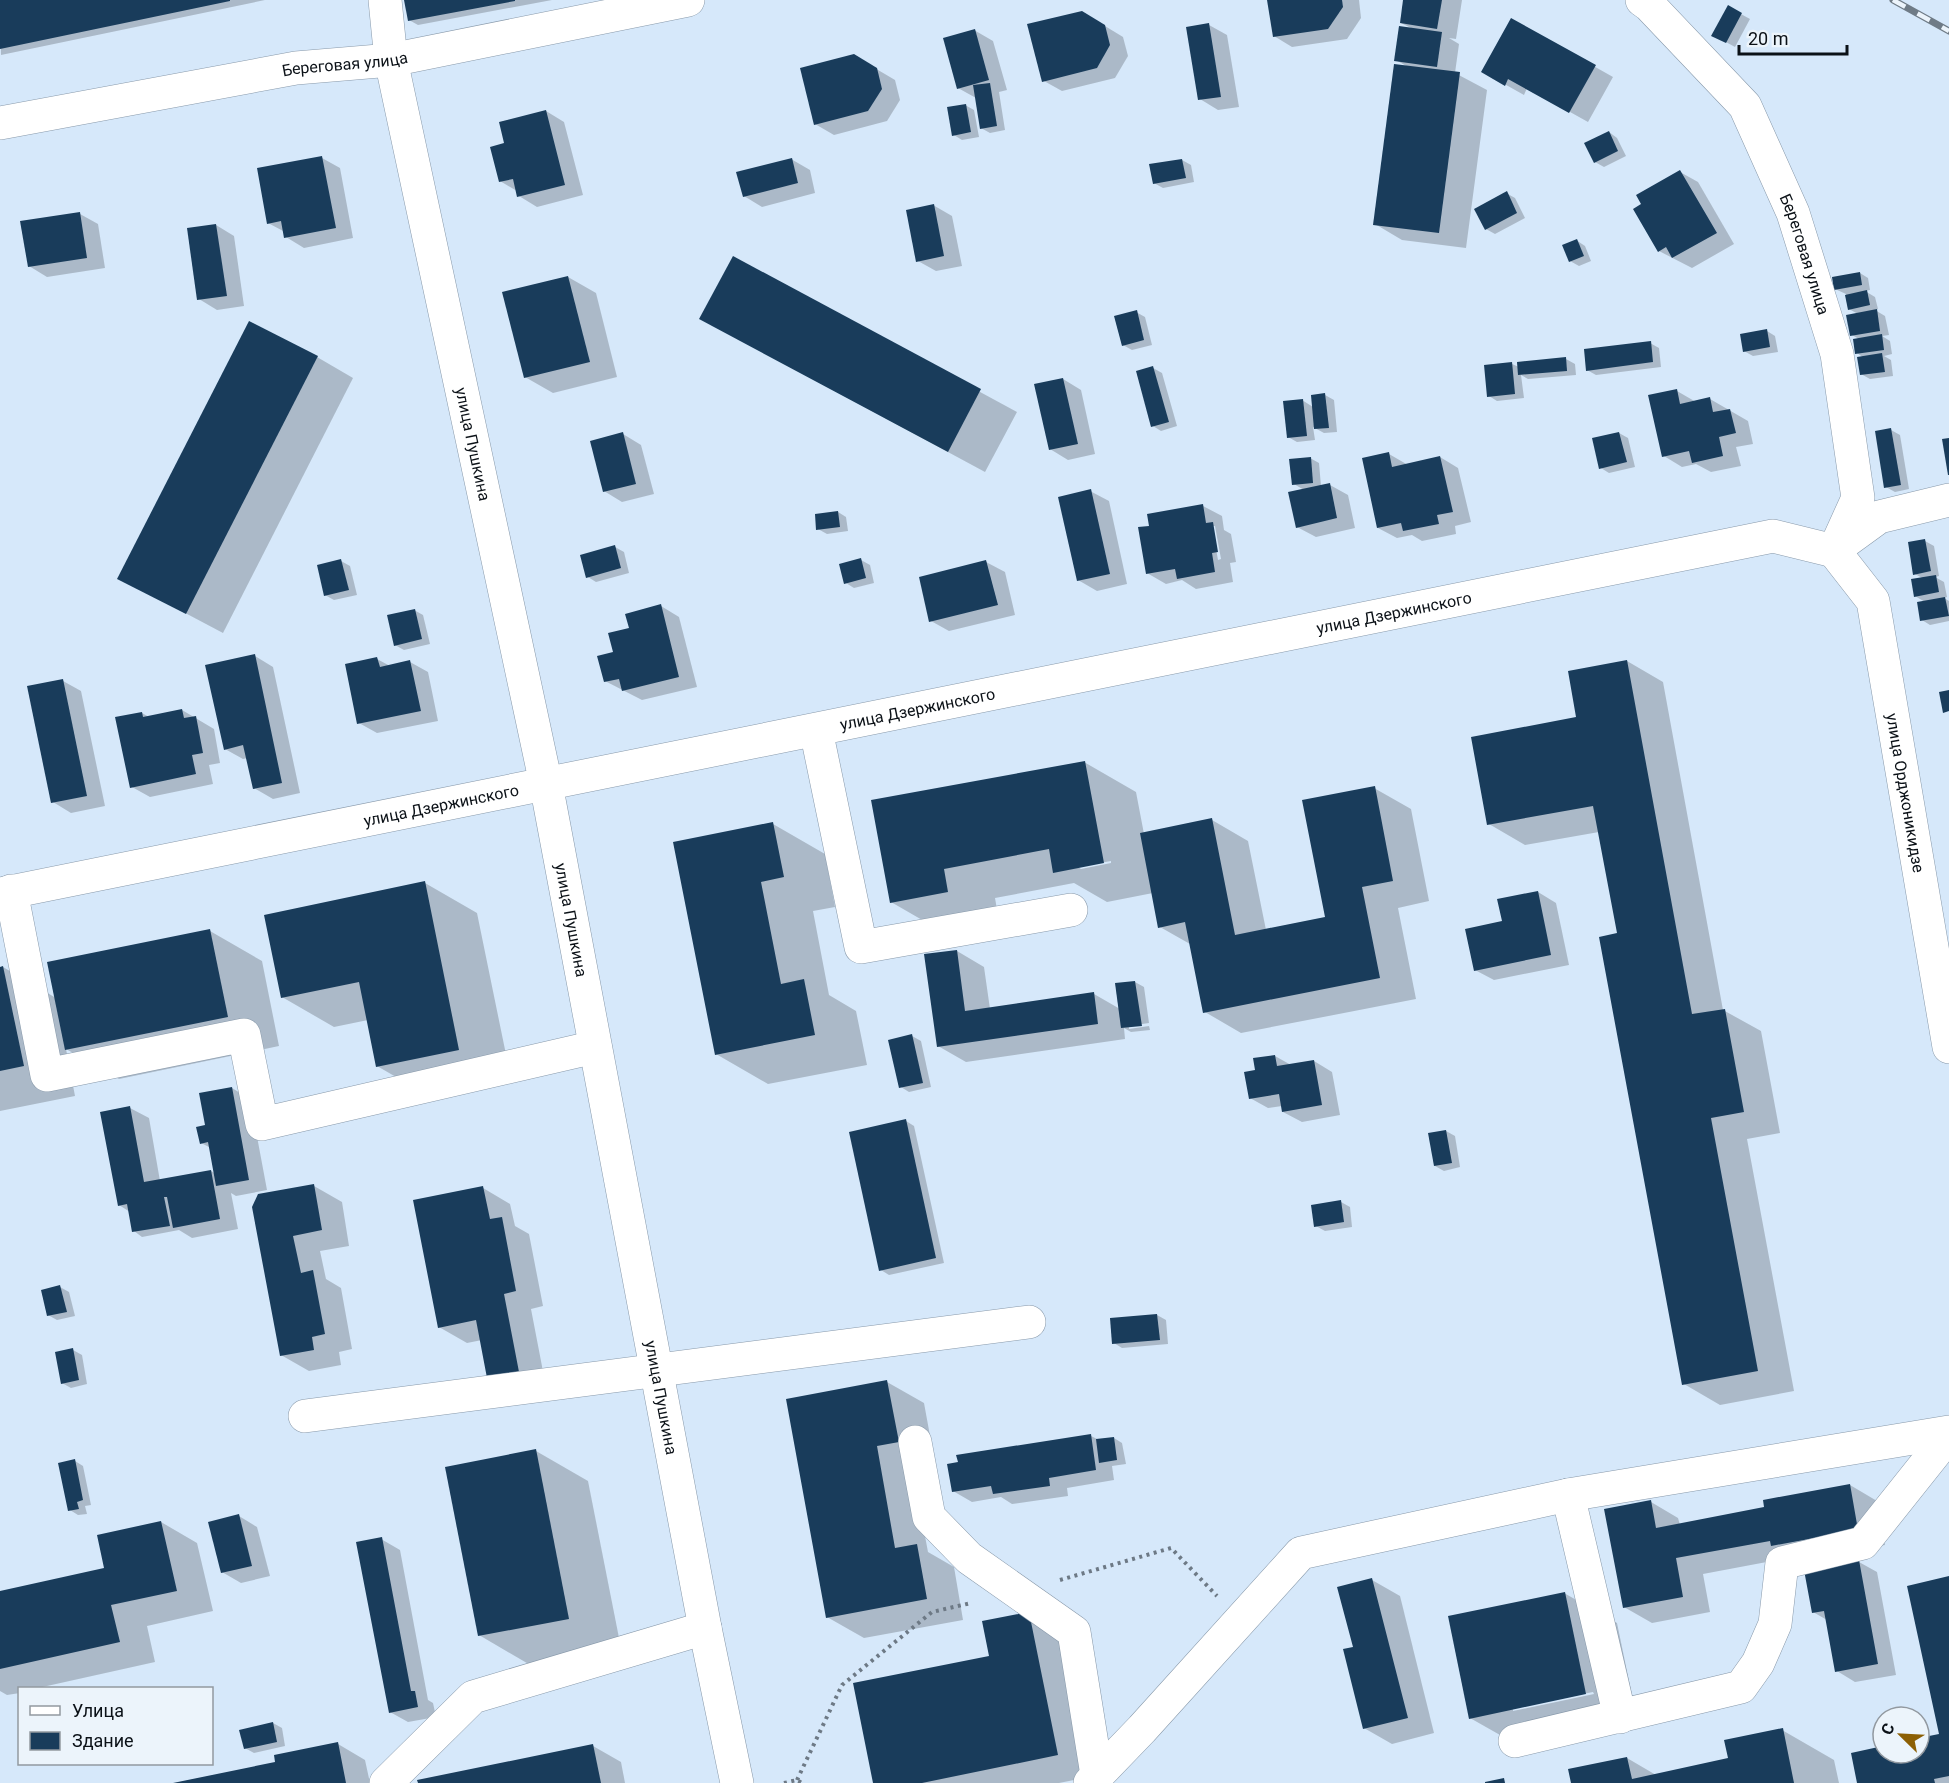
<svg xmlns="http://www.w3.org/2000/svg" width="1949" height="1783" font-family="Roboto,sans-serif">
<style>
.shadow{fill:#0003;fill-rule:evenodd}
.building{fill:#193c5b}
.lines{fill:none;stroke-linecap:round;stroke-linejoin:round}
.minor-casing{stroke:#89a;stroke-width:34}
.path{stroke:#6d7985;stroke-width:4;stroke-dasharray:3 4.5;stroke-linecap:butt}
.minor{stroke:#fff;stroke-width:33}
.rail-casing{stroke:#6f7b86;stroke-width:7}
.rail{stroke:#ecf4fb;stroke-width:4.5;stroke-dasharray:14;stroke-linecap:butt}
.labels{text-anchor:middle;stroke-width:6;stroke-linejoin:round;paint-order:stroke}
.street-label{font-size:16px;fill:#0b1117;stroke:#ecf4fb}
</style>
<rect width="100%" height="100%" fill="#d6e8fa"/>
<g class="shadow">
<polygon points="0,0 265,0 1,55"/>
<polygon points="406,0 552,0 418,25 409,20"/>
<polygon points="1268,0 1359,0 1361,18 1347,39 1292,47 1274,36"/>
<polygon points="1405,0 1462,0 1456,39 1449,38 1459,44 1455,73 1487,90 1466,248 1402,240 1375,224 1408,67 1396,60 1413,29 1401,23"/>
<polygon points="1728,7 1750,19 1735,47 1713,35"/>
<polygon points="1082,12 1123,37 1128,56 1115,78 1062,91 1044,81"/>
<polygon points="1512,20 1613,77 1588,122 1527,88 1524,95 1483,72"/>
<polygon points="1209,25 1227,35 1239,107 1218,110 1200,99"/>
<polygon points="974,30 993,41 1007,90 999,92 1005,130 990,133 981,128 976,98 958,88"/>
<polygon points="873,67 895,80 900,100 887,121 834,135 815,124"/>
<polygon points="965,105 974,110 979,137 962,140 954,135"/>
<polygon points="546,111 564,122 583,195 537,207 519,196 517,191 500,181 506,144"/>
<polygon points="1609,132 1617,138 1626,156 1604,167 1595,162"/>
<polygon points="322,158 340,168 353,238 304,248 286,237 285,232 268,223"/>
<polygon points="791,159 810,170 815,193 762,207 744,196"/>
<polygon points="1182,160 1191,165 1194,182 1163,188 1154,183"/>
<polygon points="1680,172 1698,182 1734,244 1692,268 1659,251 1643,205"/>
<polygon points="1506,193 1515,198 1525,218 1495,234 1486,229"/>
<polygon points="933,205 952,216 962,266 936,271 918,261"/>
<polygon points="80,214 98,224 105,268 47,277 29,266"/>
<polygon points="216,225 234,236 244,306 217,310 199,299"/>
<polygon points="1576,240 1585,246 1591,261 1579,266 1570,261"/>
<polygon points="733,258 1017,412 985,472 701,319"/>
<polygon points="1860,273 1868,278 1870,290 1865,291 1875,297 1878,309 1875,310 1885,316 1889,335 1882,336 1890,341 1892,354 1884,356 1891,360 1893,376 1870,379 1861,374 1864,358 1857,353 1859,339 1852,335 1858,314 1849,309 1846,294 1835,289"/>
<polygon points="568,277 596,293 617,377 553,393 525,377"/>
<polygon points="1136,312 1145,317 1152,345 1132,350 1123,345"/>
<polygon points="1767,331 1775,336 1778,352 1753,356 1744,351"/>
<polygon points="1650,343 1659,348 1661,367 1596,375 1587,370"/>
<polygon points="317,357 353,378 223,633 119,578"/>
<polygon points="1566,359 1575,364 1576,375 1528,379 1521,375 1524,398 1497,401 1489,396 1512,364 1519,367"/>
<polygon points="1153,368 1162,373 1177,426 1161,431 1153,426"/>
<polygon points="1063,379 1081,390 1095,454 1068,460 1050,449"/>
<polygon points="1677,391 1696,402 1710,399 1748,421 1753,444 1736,447 1741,466 1711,472 1696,464 1682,467 1664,456"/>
<polygon points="1325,395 1334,400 1337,432 1324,433 1313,427 1315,440 1297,442 1288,437 1302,400 1313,407"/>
<polygon points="1891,430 1900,435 1909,489 1895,492 1886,487"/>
<polygon points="1619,433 1628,438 1635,467 1609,473 1601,468"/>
<polygon points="623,434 641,445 654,494 622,502 604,491"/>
<polygon points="1389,454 1408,465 1440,457 1458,468 1471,522 1455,526 1456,534 1422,541 1412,535 1397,538 1378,528"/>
<polygon points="1310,458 1319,463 1321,486 1330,485 1348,495 1355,528 1316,537 1297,527 1304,490 1294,484"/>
<polygon points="1090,491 1109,501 1127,584 1097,591 1078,580"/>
<path d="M1203 506 1222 516 1224 530 1231 534 1236 562 1230 563 1233 582 1196 589 1182 580 1166 584 1147 573 1151 527ZM1212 526H1215L1221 559 1218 560Z"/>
<polygon points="838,512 846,517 848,531 827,534 818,529"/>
<polygon points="1925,541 1934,546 1939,576 1935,577 1944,582 1947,597 1944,598 1949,601 1949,621 1930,625 1922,620 1925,602 1915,596 1924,579 1915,574"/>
<polygon points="615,547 624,552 629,573 596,582 588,577"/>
<polygon points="861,560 870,565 874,583 854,588 846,583"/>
<polygon points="341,561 350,566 357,595 334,600 325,595"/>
<polygon points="986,562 1005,572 1015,615 949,631 931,621"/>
<polygon points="661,606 679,617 697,687 642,700 605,681 614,653 631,629"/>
<polygon points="414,610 423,615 430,644 404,650 395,645"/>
<polygon points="255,656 273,667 300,793 273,799 254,788 248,758 243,759 225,749"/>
<polygon points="377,659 390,666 410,662 428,672 438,721 377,733 359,723"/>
<polygon points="1627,661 1663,682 1723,1010 1761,1031 1780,1133 1747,1139 1794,1391 1720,1405 1684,1384 1618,935 1599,832 1525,845 1489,824"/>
<polygon points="63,681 81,691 105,806 71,813 53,802"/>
<polygon points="182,710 214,729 220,763 209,765 213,784 150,797 132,787 142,713 149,717"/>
<path d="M1084 762 1136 792 1144 834 1212 820 1248 841 1266 930 1327 918 1374 788 1411 809 1429 901 1398 908 1416 999 1241 1033 1205 1012 1190 944 1160 927 1153 893 1107 902 1074 883 995 898 999 921 943 932 891 902ZM1111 861V863L1081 869 1078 867Z"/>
<polygon points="773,824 825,854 835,907 813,911 829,995 856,1011 867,1065 768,1084 716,1054"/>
<polygon points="425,883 477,913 511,1079 429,1096 377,1066 368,1020 334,1027 282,997"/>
<polygon points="1538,892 1556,903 1569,965 1494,980 1475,970 1504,923"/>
<polygon points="210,931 262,961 279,1046 119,1079 66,1049 75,1096 0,1111 0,968 3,967 56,998"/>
<polygon points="957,951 984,967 990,1009 1094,994 1120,1009 1135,982 1144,987 1149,1023 1129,1026 1129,1029 1149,1026 1150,1030 1131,1032 1124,1028 1125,1039 966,1062 938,1046"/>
<polygon points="912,1036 921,1041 931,1087 909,1092 901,1087"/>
<polygon points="1275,1056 1291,1065 1314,1061 1332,1072 1340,1115 1302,1122 1283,1112 1282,1106 1268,1108 1250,1098 1257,1071"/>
<polygon points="232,1088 250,1099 267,1190 236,1196 231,1193 238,1229 192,1238 179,1230 142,1237 134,1231 130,1212 119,1205 130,1108 149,1118 160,1181 211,1171 216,1174 211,1148 201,1143 207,1126"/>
<polygon points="906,1121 914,1126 944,1263 889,1275 881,1270"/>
<polygon points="1446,1131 1455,1136 1460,1167 1444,1171 1435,1166"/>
<polygon points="314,1186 342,1202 349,1246 320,1251 326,1279 341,1288 352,1349 339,1352 341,1365 309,1371 281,1355 254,1208"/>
<polygon points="483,1188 510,1204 515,1226 529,1234 543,1306 531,1309 546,1387 516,1393 482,1340 467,1343 439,1327"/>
<polygon points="1341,1202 1350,1207 1352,1227 1325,1231 1316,1226"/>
<polygon points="60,1287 69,1292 75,1316 57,1320 48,1315"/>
<polygon points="1157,1315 1166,1320 1168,1344 1122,1348 1114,1343 1112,1319"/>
<polygon points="73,1350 82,1355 87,1384 71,1388 62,1383"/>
<polygon points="887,1382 924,1403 935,1463 912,1467 928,1552 954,1567 963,1620 864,1638 827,1617"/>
<polygon points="1091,1436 1099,1440 1114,1438 1122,1443 1126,1464 1112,1466 1114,1480 1067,1488 1068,1496 1012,1504 1001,1497 972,1502 953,1491"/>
<polygon points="536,1451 588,1481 621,1648 532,1666 479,1635"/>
<polygon points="75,1461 83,1466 91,1505 85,1506 87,1514 78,1515 70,1510"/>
<polygon points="1850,1485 1877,1501 1885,1545 1800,1561 1793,1557 1703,1574 1710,1612 1652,1623 1624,1607 1651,1502 1678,1518 1680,1525 1766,1509"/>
<polygon points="239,1516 257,1527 270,1576 241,1583 222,1572"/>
<polygon points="161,1522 197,1543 213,1611 147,1626 155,1662 38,1688 20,1688 20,1693 7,1695 0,1691 0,1592 106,1569"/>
<polygon points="381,1539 400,1550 428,1700 433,1703 436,1717 408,1722 390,1712"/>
<polygon points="1859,1562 1877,1572 1896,1675 1855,1682 1837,1671 1827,1620 1813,1612"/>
<polygon points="1949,1578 1949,1783 1859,1783 1883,1747 1883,1753 1919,1753 1919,1740 1940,1735"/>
<polygon points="1372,1580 1400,1596 1434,1733 1392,1744 1364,1728 1354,1648"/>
<path d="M1564 1593 1617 1623 1638 1724 1523 1748 1470 1718ZM1593 1692 1594 1694 1513 1711V1708Z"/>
<polygon points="1028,1613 1065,1634 1094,1776 1059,1783 874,1783 991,1657"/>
<polygon points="273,1723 282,1728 285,1746 254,1753 245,1748"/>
<polygon points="1782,1730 1834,1760 1839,1783 1573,1783 1627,1758 1656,1775 1730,1759"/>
<polygon points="338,1744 365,1760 370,1783 175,1783 277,1763"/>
<polygon points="593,1746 621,1762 625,1783 420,1783"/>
</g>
<g class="building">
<polygon points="0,0 230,0 230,1 0,49"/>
<polygon points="404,0 515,0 515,1 408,21"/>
<polygon points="1267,0 1342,0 1343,7 1328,29 1273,37"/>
<polygon points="1403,0 1442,0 1437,29 1400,23"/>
<polygon points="1728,5 1742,13 1726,43 1711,36"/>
<polygon points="1082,11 1105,25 1110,45 1097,68 1042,82 1027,24"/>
<polygon points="1511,18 1596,65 1569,113 1508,79 1505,86 1481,72"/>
<polygon points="1209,23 1221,97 1198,100 1186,27"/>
<polygon points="1399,26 1442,32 1437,67 1394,61"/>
<polygon points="975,29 989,80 957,89 943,38"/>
<polygon points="854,54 877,68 882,89 868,111 814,125 800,68"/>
<polygon points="1394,64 1460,72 1439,233 1373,225"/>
<polygon points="990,83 997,126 980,129 973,85"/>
<polygon points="966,104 971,132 952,136 947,107"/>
<polygon points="546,110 565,185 517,197 513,179 499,182 490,147 504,143 499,122"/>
<polygon points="1609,131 1618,151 1594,163 1584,143"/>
<polygon points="322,156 336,228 284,238 281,221 267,224 257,168"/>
<polygon points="792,158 798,183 743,197 736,172"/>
<polygon points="1182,159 1186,178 1153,184 1149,164"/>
<polygon points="1680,170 1717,233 1672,258 1666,247 1658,252 1633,209 1641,204 1636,195"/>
<polygon points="1507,191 1517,213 1485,230 1474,209"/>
<polygon points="934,204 944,256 916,262 906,210"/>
<polygon points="80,212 87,258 28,267 20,221"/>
<polygon points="216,224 227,296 197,300 187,228"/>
<polygon points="1577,239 1584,256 1569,262 1562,245"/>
<polygon points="733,256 981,389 948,452 699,319"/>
<polygon points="1860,272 1862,285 1834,290 1832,277"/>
<polygon points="568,276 590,362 524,378 502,292"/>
<polygon points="1867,290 1870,305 1848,310 1845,295"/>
<polygon points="1877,309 1880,331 1850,336 1846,315"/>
<polygon points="1137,310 1144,340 1122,346 1114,316"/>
<polygon points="249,321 318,356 186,614 117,579"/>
<polygon points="1767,329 1770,347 1743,352 1740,334"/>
<polygon points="1882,334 1884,350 1855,354 1853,339"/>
<polygon points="1651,341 1653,362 1586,371 1584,349"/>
<polygon points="1882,353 1885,372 1860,375 1857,357"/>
<polygon points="1566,357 1567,371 1518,375 1517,362"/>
<polygon points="1512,362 1515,394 1487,397 1484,365"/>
<polygon points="1153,366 1169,422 1151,427 1136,371"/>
<polygon points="1063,378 1078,444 1049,450 1034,384"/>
<polygon points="1677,389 1680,404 1710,397 1713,412 1730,409 1736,433 1719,437 1723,456 1692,463 1689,451 1662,457 1648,395"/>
<polygon points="1325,393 1329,428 1314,429 1311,395"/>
<polygon points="1303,399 1307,436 1287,438 1283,401"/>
<polygon points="1891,428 1901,485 1884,488 1875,431"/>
<polygon points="623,432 636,484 603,492 590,441"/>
<polygon points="1619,432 1627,462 1599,469 1592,438"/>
<polygon points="1949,438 1949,475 1948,475 1942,439"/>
<polygon points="1389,452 1392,467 1440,456 1453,512 1437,515 1439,524 1403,531 1401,523 1377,528 1362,458"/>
<polygon points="1311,457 1313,483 1292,485 1289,459"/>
<polygon points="1330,483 1337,518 1296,528 1288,492"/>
<polygon points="1091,489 1110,574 1077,581 1058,497"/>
<polygon points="1203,504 1206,523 1213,522 1218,552 1212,553 1215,572 1177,579 1175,569 1146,574 1138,527 1149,526 1147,514"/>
<polygon points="838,511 840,527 816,530 815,514"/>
<polygon points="1925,539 1931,571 1913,575 1908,542"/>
<polygon points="615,545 621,568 586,578 580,555"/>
<polygon points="861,558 866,578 844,584 839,564"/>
<polygon points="341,559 349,590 324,596 317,565"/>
<polygon points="986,560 998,605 929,622 919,577"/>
<polygon points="1936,575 1939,592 1914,597 1911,579"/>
<polygon points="1945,597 1949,616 1920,621 1917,602"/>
<polygon points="661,604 679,677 622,691 619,679 604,682 597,656 613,652 608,633 629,628 625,614"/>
<polygon points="415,609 422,639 394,646 387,615"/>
<polygon points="255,654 282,783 253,789 243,745 224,750 205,665"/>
<polygon points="377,657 380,667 410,660 421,711 357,724 345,664"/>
<polygon points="1627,660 1692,1014 1725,1009 1744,1112 1711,1118 1758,1371 1682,1385 1599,937 1617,933 1593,806 1487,825 1471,737 1576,717 1568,671"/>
<polygon points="63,679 87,796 51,803 27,686"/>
<polygon points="1949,690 1949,711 1943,713 1939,692"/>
<polygon points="182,709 184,718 196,716 203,753 192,755 196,774 130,788 115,717 142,712 143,717"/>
<polygon points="1085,761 1104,863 1053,873 1049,849 944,869 948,892 890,903 871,800"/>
<polygon points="1375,786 1393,881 1362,887 1380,978 1203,1013 1185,922 1158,928 1140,833 1212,818 1235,935 1325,917 1302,800"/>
<polygon points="773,822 784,877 761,882 781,984 804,979 815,1035 715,1055 673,842"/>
<polygon points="425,881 459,1050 376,1067 359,982 281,998 264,915"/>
<polygon points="1538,891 1551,955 1474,971 1465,929 1502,921 1497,899"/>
<polygon points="210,929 228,1017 65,1050 47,962"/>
<polygon points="957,950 965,1011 1094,992 1098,1024 937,1047 924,954"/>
<polygon points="3,966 24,1066 0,1071 0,967"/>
<polygon points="1135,981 1142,1026 1121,1028 1115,983"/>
<polygon points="912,1034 923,1083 899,1088 888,1040"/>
<polygon points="1275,1055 1277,1066 1314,1060 1322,1105 1282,1112 1279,1094 1249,1099 1244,1072 1255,1070 1253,1058"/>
<polygon points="232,1087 249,1180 216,1186 208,1142 200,1144 196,1127 205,1125 199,1093"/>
<polygon points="130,1106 144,1182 211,1170 220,1219 173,1228 167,1197 164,1197 170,1226 132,1232 127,1204 118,1206 100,1112"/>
<polygon points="906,1119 936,1258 879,1271 849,1132"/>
<polygon points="1446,1130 1452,1163 1434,1166 1428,1133"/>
<polygon points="314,1184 322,1230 293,1236 301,1273 313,1270 325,1334 312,1337 314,1350 280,1356 252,1207 258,1194"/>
<polygon points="483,1186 490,1219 502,1217 516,1291 504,1294 519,1372 487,1378 476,1320 438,1328 413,1200"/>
<polygon points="1341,1200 1344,1222 1314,1227 1311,1205"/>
<polygon points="60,1285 67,1312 47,1316 41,1290"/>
<polygon points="1157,1314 1160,1340 1112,1344 1110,1318"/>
<polygon points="73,1348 79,1380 61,1384 55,1352"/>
<polygon points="887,1380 899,1442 877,1446 895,1548 917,1544 927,1599 826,1618 786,1399"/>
<polygon points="1091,1434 1096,1470 1049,1478 1050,1486 993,1494 991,1486 952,1492 947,1464 958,1462 956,1455"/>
<polygon points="1114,1437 1117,1460 1099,1463 1096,1439"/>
<polygon points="536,1449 569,1619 478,1636 445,1467"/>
<polygon points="75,1459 83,1500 77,1502 79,1509 68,1511 58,1463"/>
<polygon points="1850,1484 1858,1530 1771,1546 1770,1541 1676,1558 1683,1597 1623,1608 1604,1509 1651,1500 1656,1528 1764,1507 1763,1500"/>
<polygon points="239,1514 252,1566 221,1573 208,1522"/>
<polygon points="161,1521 177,1591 111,1605 120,1642 0,1669 0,1591 104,1568 97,1535"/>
<polygon points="382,1537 411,1691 415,1691 418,1707 389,1713 356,1542"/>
<polygon points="1859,1560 1878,1664 1835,1672 1824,1611 1812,1613 1804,1570"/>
<polygon points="1949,1576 1949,1776 1934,1779 1935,1783 1857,1783 1851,1753 1883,1746 1883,1753 1919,1753 1919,1738 1939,1734 1907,1586"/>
<polygon points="1372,1578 1408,1718 1363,1729 1343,1649 1353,1647 1337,1587"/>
<polygon points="1565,1592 1586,1694 1469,1719 1448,1616"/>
<polygon points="1029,1612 1058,1755 922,1783 873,1783 853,1683 989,1656 982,1621"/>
<polygon points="273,1722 277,1742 244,1749 239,1730"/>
<polygon points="1783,1728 1794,1783 1571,1783 1568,1769 1627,1757 1632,1779 1728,1758 1724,1740"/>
<polygon points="338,1742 346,1783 173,1783 275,1762 274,1755"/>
<polygon points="593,1744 601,1783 418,1783 417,1780"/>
<polygon points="1504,1778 1505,1783 1485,1783 1485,1782"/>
</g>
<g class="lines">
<defs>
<g id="minor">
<path id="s1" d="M385 0 391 60 546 784 705 1628 737 1783"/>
<path id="s2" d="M1642 0 1649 5 1745 106 1793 213 1837 354 1858 498 1834 551"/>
<path id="s3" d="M0 123 296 68 391 60 688 0"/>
<polyline points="1835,549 1879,517 1949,500"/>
<path id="s4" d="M1834 551 1873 601 1949 1047"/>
<polyline points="816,730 861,947 1071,910"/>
<polyline points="11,891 47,1075 244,1035 262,1124 595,1047"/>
<path id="s5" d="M0 894 1773 536 1834 551"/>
<polyline points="305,1416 1029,1322"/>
<polyline points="915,1442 929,1517 969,1558 1074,1632 1097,1775"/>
<polyline points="1568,1495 1620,1717"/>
<polyline points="1515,1741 1741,1687 1758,1663 1775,1624 1782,1563 1863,1543 1949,1435"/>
<polyline points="386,1783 473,1697 705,1628"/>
<polyline points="1090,1783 1142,1729 1301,1553 1568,1495 1949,1432"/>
</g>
</defs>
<use href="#minor" class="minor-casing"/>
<g class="path">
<polyline points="1060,1580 1171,1548 1217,1596"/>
<polyline points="797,1780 842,1685 932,1612 971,1603"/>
<polyline points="784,1783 797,1780 802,1783"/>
</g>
<use href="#minor" class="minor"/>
<defs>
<polyline id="rail" points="1893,0 1949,31"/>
</defs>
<use href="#rail" class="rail-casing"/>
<use href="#rail" class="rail"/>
</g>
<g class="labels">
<g class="street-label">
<text dy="6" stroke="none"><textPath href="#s3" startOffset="350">Береговая улица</textPath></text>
<text dy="6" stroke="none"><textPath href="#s2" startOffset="308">Береговая улица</textPath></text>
<text dy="6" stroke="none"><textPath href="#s1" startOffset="453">улица Пушкина</textPath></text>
<text dy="6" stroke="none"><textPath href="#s5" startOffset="1422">улица Дзержинского</textPath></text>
<text dy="6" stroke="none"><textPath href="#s5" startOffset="936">улица Дзержинского</textPath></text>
<text dy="6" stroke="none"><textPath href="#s4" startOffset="258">улица Орджоникидзе</textPath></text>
<text dy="6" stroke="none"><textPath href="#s5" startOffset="450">улица Дзержинского</textPath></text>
<text dy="6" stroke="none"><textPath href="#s1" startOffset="939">улица Пушкина</textPath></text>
<text dy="6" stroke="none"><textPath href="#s1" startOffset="1425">улица Пушкина</textPath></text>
</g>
</g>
<rect x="18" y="1687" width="195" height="78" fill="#ecf4fb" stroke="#9299a0" stroke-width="1.5"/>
<rect x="30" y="1706" width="30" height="9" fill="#ffffff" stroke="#9299a0" stroke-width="1.5"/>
<text x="72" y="1717" font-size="18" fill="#0b1117">Улица</text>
<rect x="30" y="1732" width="30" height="18" fill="#193c5b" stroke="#9299a0" stroke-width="1.5"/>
<text x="72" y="1747" font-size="18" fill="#0b1117">Здание</text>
<g transform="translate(1901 1735) rotate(294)"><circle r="28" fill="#ecf4fb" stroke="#9299a0" stroke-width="1.5"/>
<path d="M0-4.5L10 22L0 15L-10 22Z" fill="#8c5f04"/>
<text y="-9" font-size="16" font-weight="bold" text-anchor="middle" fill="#0b1117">С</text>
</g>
<path d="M1739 45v9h108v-9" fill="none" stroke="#0b1117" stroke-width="3"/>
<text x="1748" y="45" font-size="18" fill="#0b1117" stroke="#ecf4fb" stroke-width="4.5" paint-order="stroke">20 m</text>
</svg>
